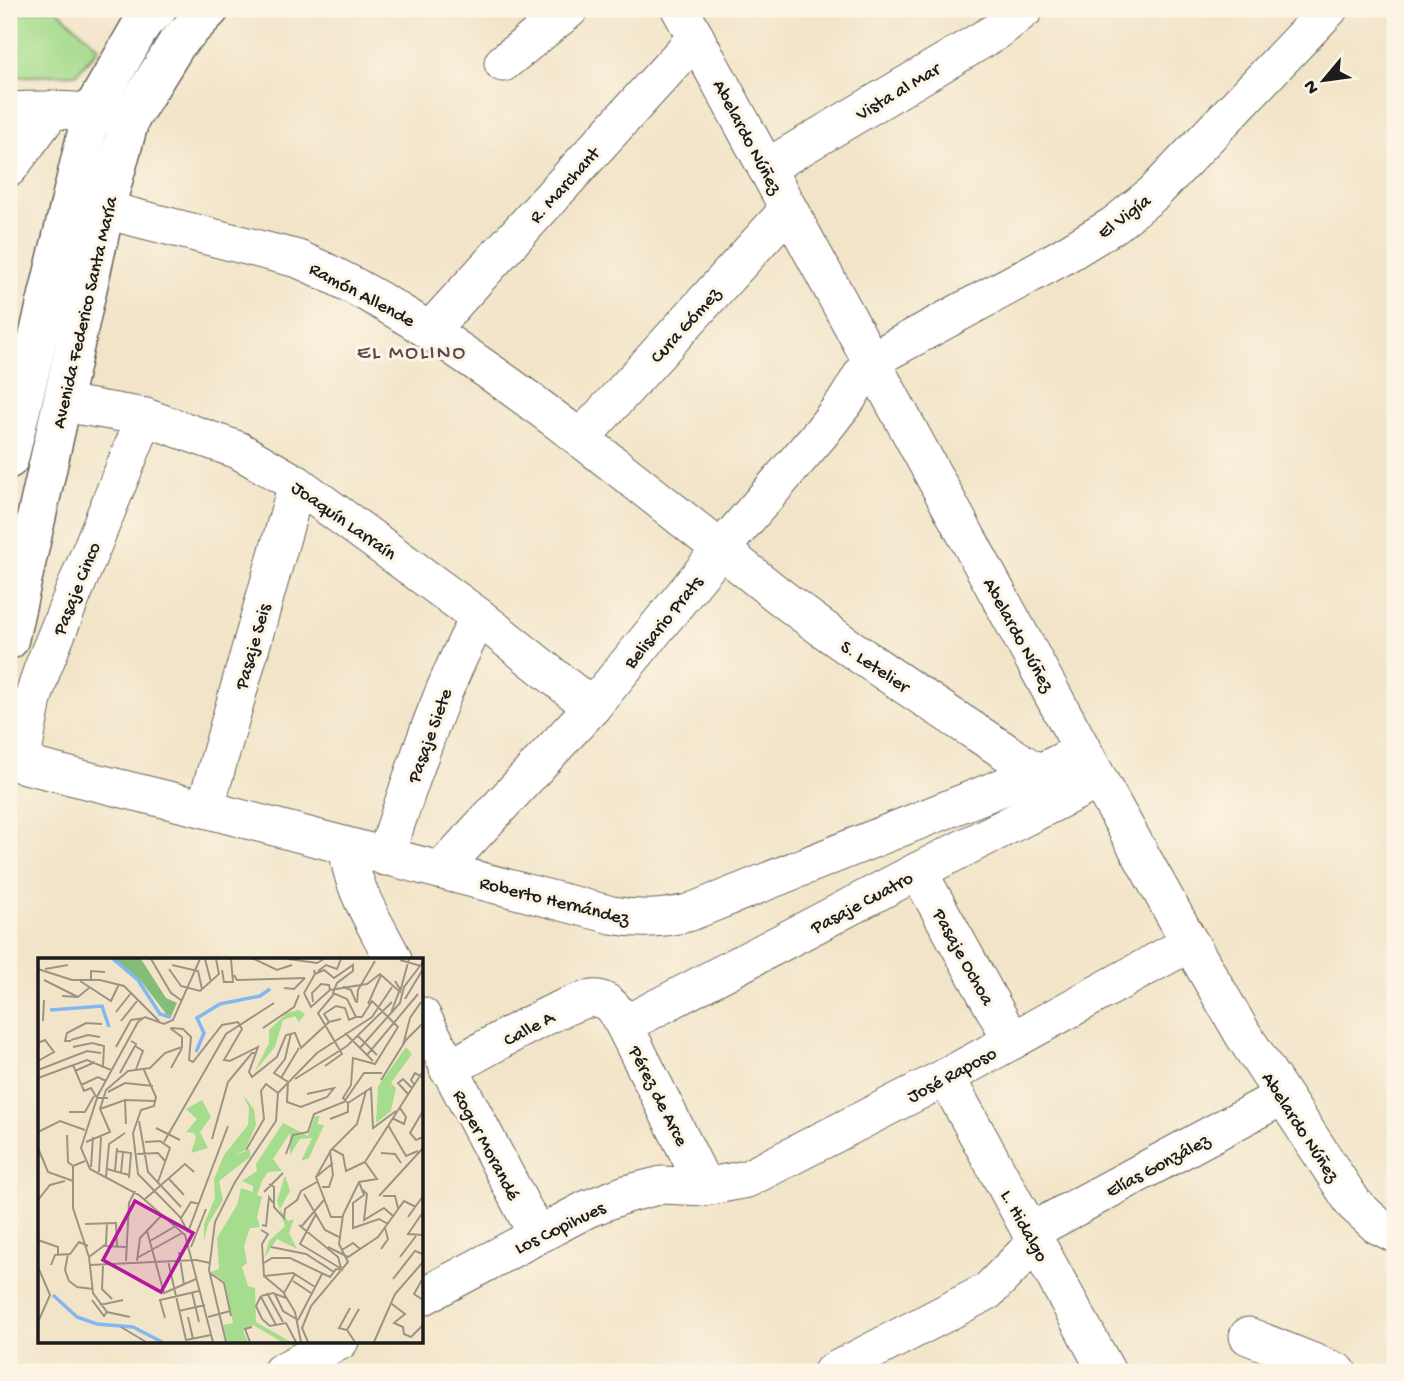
<svg xmlns="http://www.w3.org/2000/svg" width="1404" height="1381" font-family="'Gochi Hand',sans-serif">
<style>
.green{fill:#a5dc8d;stroke:#607c54;stroke-width:2}
.lines{fill:none;stroke-linecap:round;stroke-linejoin:round}
.minor-casing{stroke:#676258;stroke-width:39}
.major-casing{stroke:#676258;stroke-width:41}
.minor{stroke:#fff;stroke-width:37}
.major{stroke:#fff;stroke-width:38}
.labels{text-anchor:middle;stroke-width:6;stroke-linejoin:round;paint-order:stroke}
.street-label{font-size:19px;fill:#1c1c1c;stroke:#fcf5e5}
.neighbourhood-label{font-size:21px;letter-spacing:2px;fill:#604552;stroke:#fcf5e5}
.inset-river{fill:none;stroke:#82b8f1;stroke-width:3.5}
.inset-road{fill:none;stroke:#9c9483;stroke-width:2}
.view{fill:#b5179e;fill-opacity:0.15;stroke:#b5179e;stroke-width:3.5}
.inset-edge{fill:none;stroke:#1c1c1c;stroke-width:3.5}
</style>
<rect width="100%" height="100%" fill="#fcf5e5"/>
<filter id="ink" filterUnits="userSpaceOnUse"><feTurbulence type="fractalNoise" baseFrequency=".0143" numOctaves="2"/><feDisplacementMap in="SourceGraphic" scale="14" xChannelSelector="R" yChannelSelector="G"/><feConvolveMatrix kernelMatrix="1 2 1 2 8 2 1 2 1" color-interpolation-filters="sRGB"/></filter>
<filter id="wash" filterUnits="userSpaceOnUse"><feTurbulence type="fractalNoise" baseFrequency=".00686" numOctaves="4" result="noise"/><feDisplacementMap in="SourceGraphic" scale="28" xChannelSelector="R" yChannelSelector="G"/><feGaussianBlur stdDeviation="1.57" result="paint"/><feColorMatrix in="noise" values="0 0 0 0 0 0 0 0 0 0 0 0 0 0 0 0 0 1.4 0 .05"/><feComposite in="paint" operator="in"/></filter>
<g filter="url(#wash)">
<rect width="100%" height="100%" fill="#f2e4c8"/>
<polygon class="green" points="47,9 56,9 99,48 76,74 14,77 9,14"/>
</g>
<g filter="url(#ink)">
<g class="lines">
<defs>
<g id="minor">
<polyline points="680,9 1099,780 1190,943 1244,1036 1354,1204 1377,1225 1395,1234"/>
<polyline points="503,63 570,9"/>
<path d="M9 111C47 109 84 109 122 117"/>
<polyline points="9,168 53,109"/>
<polyline points="766,168 997,31 1025,9"/>
<path d="M105 210 298 259C375 292 442 338 510 386 597 449 680 517 764 584 851 653 946 712 1038 773"/>
<polyline points="431,329 696,38"/>
<polyline points="63,403 145,417 238,450 297,484 479,617 592,707"/>
<polyline points="581,438 788,210"/>
<path d="M9 761 205 809 612 915C639 920 661 919 688 913L1038 773 1083 751"/>
<polyline points="21,763 33,699 42,670 145,417"/>
<polyline points="205,809 297,484"/>
<path d="M348 847C350 887 376 924 393 959"/>
<path d="M385 857C413 775 438 693 479 617"/>
<polyline points="441,870 592,707 721,549 820,434 848,398 870,361 1060,258 1114,225 1154,193 1329,9"/>
<polyline points="918,871 1012,1041"/>
<polyline points="422,1016 537,1235"/>
<polyline points="624,1025 918,871 1099,780"/>
<path d="M448 1069C474 1056 575 994 599 999 612 1002 618 1015 624 1025L705 1187"/>
<polyline points="946,1077 1107,1372"/>
<polyline points="1030,1232 1283,1096"/>
<polyline points="422,1297 587,1209 626,1194 662,1185 705,1187 747,1179 946,1077 1190,943"/>
<polyline points="1248,1336 1338,1372"/>
<polyline points="281,1372 340,1341"/>
<polyline points="832,1372 988,1291 1036,1242"/>
</g>
<g id="major">
<polyline points="9,459 92,111 143,22 157,9"/>
<polyline points="9,640 105,210 130,119 177,43 210,9"/>
</g>
</defs>
<use href="#minor" class="minor-casing"/>
<use href="#major" class="major-casing"/>
<use href="#minor" class="minor"/>
<use href="#major" class="major"/>
</g>
</g>
<g class="labels">
<g class="street-label">
<text transform="translate(897 90) rotate(-31)" y="7">Vista al Mar</text>
<text transform="translate(749 136) rotate(62)" y="7">Abelardo Núñez</text>
<text transform="translate(563 184) rotate(-48)" y="7">R. Marchant</text>
<text transform="translate(1123 215) rotate(-37)" y="7">El Vigía</text>
<text transform="translate(363 293) rotate(28)" y="7">Ramón Allende</text>
<text transform="translate(83 312) rotate(-77)" y="7">Avenida Federico Santa María</text>
<text transform="translate(684 324) rotate(-48)" y="7">Cura Gómez</text>
<text transform="translate(345 519) rotate(35)" y="7">Joaquín Larraín</text>
<text transform="translate(75 588) rotate(-68)" y="7">Pasaje Cinco</text>
<text transform="translate(662 621) rotate(-51)" y="7">Belisario Prats</text>
<text transform="translate(1020 634) rotate(61)" y="7">Abelardo Núñez</text>
<text transform="translate(251 646) rotate(-74)" y="7">Pasaje Seis</text>
<text transform="translate(876 665) rotate(34)" y="7">S. Letelier</text>
<text transform="translate(428 735) rotate(-70)" y="7">Pasaje Siete</text>
<text transform="translate(555 899) rotate(14)" y="7">Roberto Hernández</text>
<text transform="translate(861 901) rotate(-28)" y="7">Pasaje Cuatro</text>
<text transform="translate(965 956) rotate(61)" y="7">Pasaje Ochoa</text>
<text transform="translate(528 1027) rotate(-28)" y="7">Calle A</text>
<text transform="translate(951 1073) rotate(-28)" y="7">José Raposo</text>
<text transform="translate(660 1095) rotate(63)" y="7">Pérez de Arce</text>
<text transform="translate(1302 1126) rotate(57)" y="7">Abelardo Núñez</text>
<text transform="translate(488 1144) rotate(62)" y="7">Roger Morandé</text>
<text transform="translate(1157 1164) rotate(-28)" y="7">Elías González</text>
<text transform="translate(1026 1225) rotate(61)" y="7">L. Hidalgo</text>
<text transform="translate(559 1226) rotate(-26)" y="7">Los Copihues</text>
</g>
<g class="neighbourhood-label">
<text x="412" y="358">EL MOLINO</text>
</g>
</g>
<g transform="translate(38 958)">
<rect width="385" height="385" fill="#f2e4c8"/>
<path d="M261 52 267 56 261 64 257 58 245 62 237 89 217 113 231 85V72L249 55ZM368 89 374 96 353 125 358 130 353 153 338 165 340 128ZM205 137 216 151 218 167 207 192 196 198 212 191V199L181 223 185 242 170 266 166 283V266L177 240 176 221 186 197 210 167 211 150ZM164 142 173 159 162 174 170 190 153 195 158 180 156 175 148 174 159 161 148 151ZM277 158H282L279 166 286 167 271 200 263 203 274 180 262 181 252 197V175L235 201 244 213 230 214 224 223 219 237 224 239 219 259 222 269 212 270 206 288 209 305 204 309 210 328 217 330 218 364 253 384H244L215 367 205 373 210 384H189L185 367 195 365 187 324 173 314 181 311 179 280 199 247 203 230 215 234V228L204 223 219 213 218 206 245 165 270 178ZM247 217 252 233 242 251 250 263 256 261 251 275 259 291 239 281 226 300 231 283 247 268 239 243Z" fill="#a5dc8d"/>
<path d="M77 1H103L128 40 139 45 132 61 103 23Z" fill="#84bc78"/>
<path class="inset-river" d="M75 1 100 22 122 56 132 59M12 52 64 48 71 69M158 94 166 75 159 60 182 46 222 38 232 31M15 337 39 359 59 366 95 369 124 384"/>
<path class="inset-road" d="M113 1 133 35 143 42M162 1 135 62 126 66 107 59 100 64 60 137 43 190 52 211 101 237 147 277 175 384M167 1 173 24M216 1 239 12 254 7M250 1 279 5 286 1M362 2 383 8M134 7 160 13 164 31M0 11 34 22H62L86 28 121 63M7 11 30 7M131 11 143 28 162 33 181 16 178 1M184 12 186 24H195L193 1M276 12 277 16 286 12 296 20 315 7V13L299 25 295 35 309 41 318 59H324L334 43 360 69 337 106 315 100 313 127 305 140 310 145 333 130 335 170 358 153M280 13 288 7 299 11 303 1M196 17 199 22 267 20M53 21V13L67 14M6 22 40 39M42 23 73 43 81 26M305 29 313 32 318 44M246 30 256 31 267 20M266 35 273 49 292 32 329 26 342 16 362 34 371 1M266 35 277 16M24 38 40 39 51 30M367 41 385 11M275 44 274 35 283 26 291 27 292 32M319 45 320 32 337 3M330 46 343 17M78 54 93 35M353 55 362 31 357 23M334 59 354 29M5 63 6 42M83 63 99 43M291 64 286 56 298 48 307 50 311 62 318 59M133 70 145 71 153 79 151 102 155 104 184 67 200 64 204 71 186 102 192 103 220 89 211 114 214 119 239 99 248 77 257 75 263 90 291 64 303 61M225 70 256 49 261 37M253 75 247 101 236 115 250 124 249 144 263 149 289 139 296 130 269 136M307 75 335 103M320 78 339 97M33 82 50 77 62 79M33 83H27L29 75 48 65 64 66M0 85 7 82 16 94 0 103M365 87 372 60 383 44M97 88 105 93 98 111M35 89 54 85 66 88 65 108M78 89 93 62 106 60M322 90 362 45 366 29 385 4M329 97 380 36M35 107 46 133 53 130 59 140H70M287 108 304 96 280 55 296 36M133 110 144 90M0 112 49 93 63 95M106 112 118 139 116 148 103 152 95 175 100 216 142 259 150 274M37 113 57 104M82 115 98 86 93 83M0 120 49 102 73 112M243 120 261 90M257 121 309 88 354 44M343 122 368 82 385 65M376 126 373 122 377 115 385 120M43 127 60 119 68 123M70 134 87 125 115 128M370 136 360 125 365 121 374 130M87 142 88 166M62 151 87 142 117 143M385 153 372 175 378 182 385 179M31 154H47L56 138M354 160 366 166 368 159 362 150M292 161 310 154V145M101 163 110 214 143 249M350 167 368 198 380 193M118 170 142 182M0 174 22 163 47 172M29 177 30 204 35 208M174 181 190 124 214 95H218M48 184 72 174 62 151 68 132 90 113 112 110 127 95 144 89V79L132 70M107 184 122 183 132 190 120 224M126 184 188 76 236 45M0 190 10 214 35 223M294 191 305 197 308 213 327 204M208 192 226 161 223 133 228 126 240 135M78 193 93 195 91 220M292 194 278 219 293 259H304M343 195 357 196 363 205M99 196 120 195 127 203M248 196 255 177 270 174 276 156 306 144 326 115H344M47 203 35 208V250L51 299 55 335 69 354 92 359M53 209 55 179M69 211 91 217M77 213 79 190M61 214 63 179M83 215 85 194M68 219 71 186 87 175M278 219 295 205M131 221 146 237M321 224 326 237 315 245V270L341 261 350 266M231 226 236 229V249L246 260 247 251 259 242 263 233 279 224M284 229H291L295 217 292 193 319 166 328 133M325 232 329 236 326 262 346 250 355 258M226 234 245 215M266 236 287 272 301 279M341 238 385 190M345 238H357L360 250M107 241 147 206 156 214M0 242 12 227 27 223M385 254 370 276 385 277M278 256 262 286 302 310M370 259 385 238M143 260 153 244 161 246M47 266 78 265 79 289M224 267 228 268 231 239 235 245M261 267 300 299 303 310M263 269 286 242M223 272 230 276 224 286 226 318 245 334 257 354 263 384M109 273 126 335 158 321M150 274 190 168M0 282 20 289V296M112 283 136 269M66 288 88 289M153 289 168 251M233 289 268 296 296 314M290 289 310 299 340 279 366 243 378 249M343 291 350 281 347 270M304 292 315 285 322 291M141 294 146 327M30 296 27 312 31 323 39 329 55 331M51 299 68 286 69 265M362 299 378 278M99 300 144 275M88 303 91 245 97 233M99 303 102 280 124 257M130 303 148 382 173 377M224 306 234 300H252L292 319 298 311 305 312M13 307 17 297 32 296 41 284 50 288M52 307 158 302 172 305M65 308 64 331 74 341M0 309 12 337 0 364M172 315 186 325 193 358M226 318 255 315 277 329M385 320 376 336 385 342M355 321 377 293 385 296M255 323 273 335M154 334 161 364M229 335 245 364M246 335 257 316M237 336 245 353 260 362M223 338 218 348 224 361 232 368 248 365 258 384M223 338 235 335 248 340M223 339 238 367M54 342 66 358 69 354M354 346 367 356 356 365 365 369 366 376 373 379 385 367M62 347 85 342M141 353 167 347M150 359 155 381M170 359 192 353M127 360 122 342 161 333M260 362 284 316M83 369 108 384M309 372 301 370 312 350M188 384 171 312 177 264 197 224 238 163 240 135 279 95 334 59M212 384 207 371 214 369M270 384 264 370 273 348 310 304 301 286 305 257 321 224 339 221 327 204 385 113M317 384 309 372 321 351M336 384 357 336 385 304"/>
<path class="view" d="M97 243 155 275 123 334 65 302Z"/>
<rect width="385" height="385" class="inset-edge"/>
</g>
<rect width="1404" height="1381" fill="none" stroke="#fcf5e5" stroke-width="35"/>
<g transform="translate(1324 80) rotate(241)" stroke="#fcf5e5" stroke-width="5" paint-order="stroke">
<path d="M0-5L12 26L0 18L-12 26Z" fill="#1c1c1c"/>
<text y="-10" font-size="19" font-weight="bold" text-anchor="middle" fill="#1c1c1c">N</text>
</g>
</svg>
